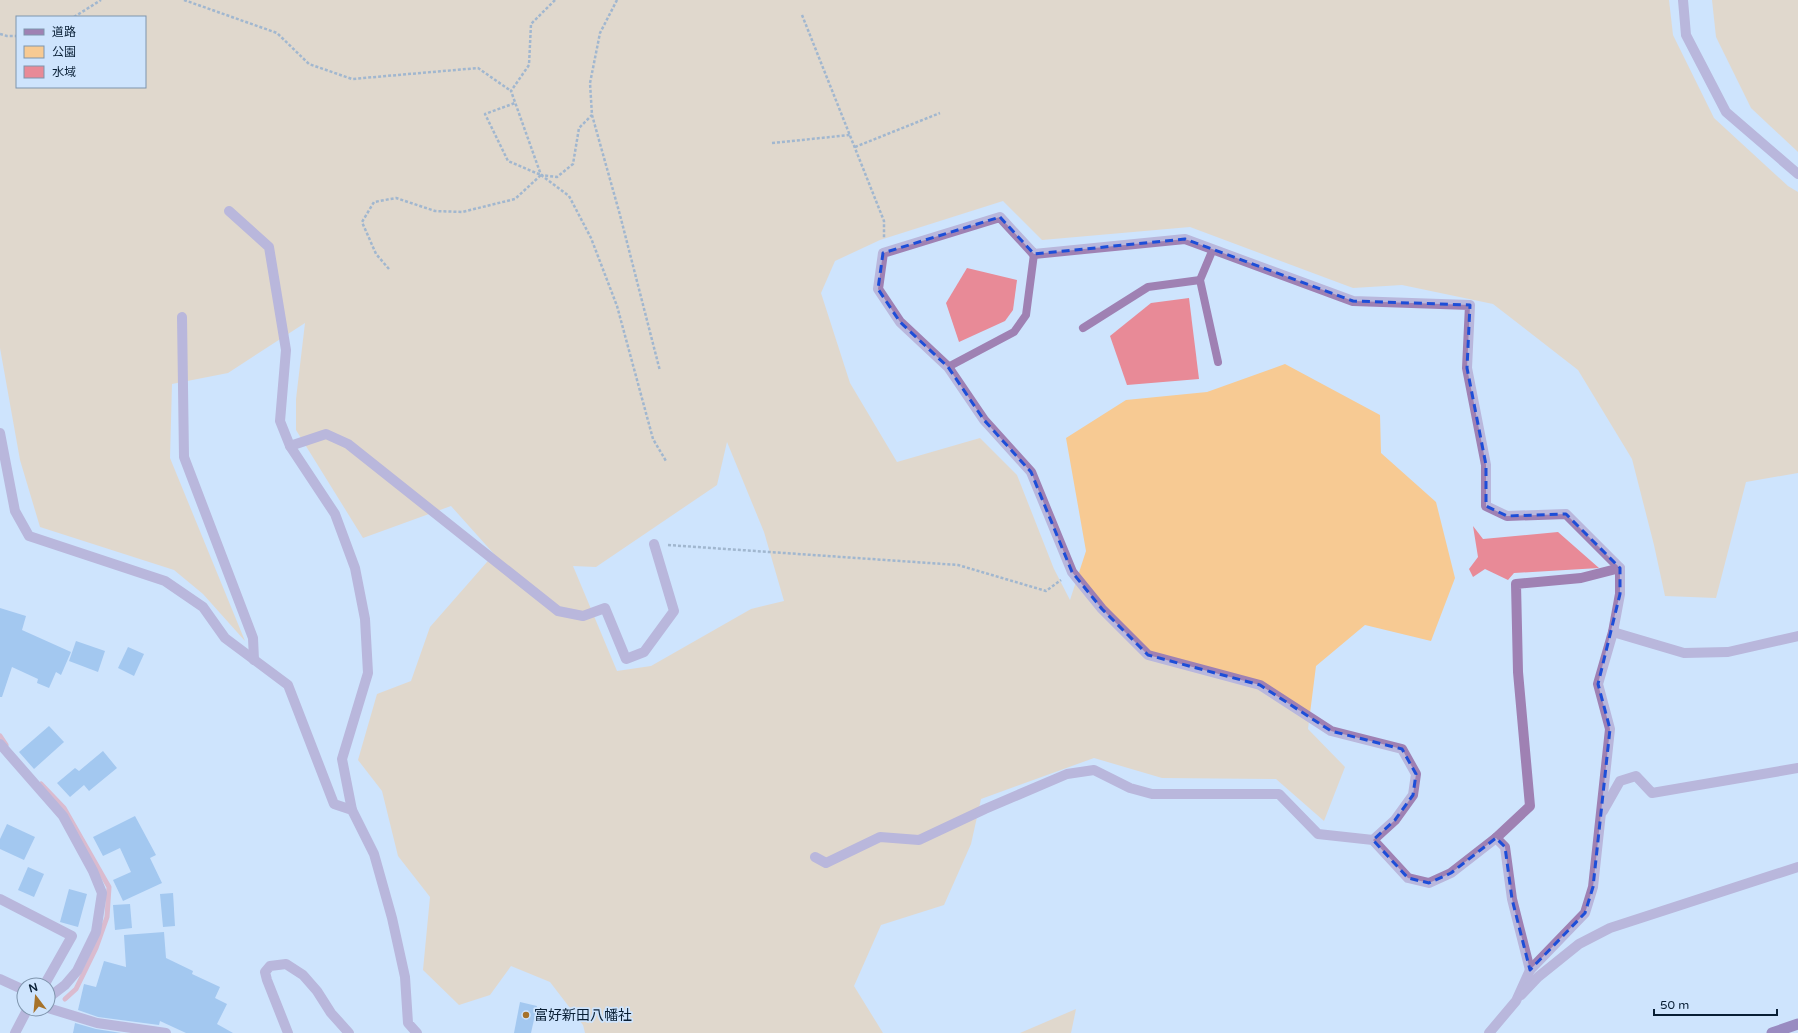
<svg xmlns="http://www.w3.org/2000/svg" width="1798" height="1033" font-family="'Varela Round','Noto Sans JP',sans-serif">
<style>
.green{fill:#f7ca93;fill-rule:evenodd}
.water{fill:#e88a97}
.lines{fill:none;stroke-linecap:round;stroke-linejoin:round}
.stream{stroke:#e88a97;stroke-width:5}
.building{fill:#70a6e0}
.path{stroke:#6b8198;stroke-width:2.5;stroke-dasharray:3 2;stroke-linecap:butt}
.service{stroke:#9f81b3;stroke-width:8}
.minor{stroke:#9f81b3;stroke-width:10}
.trunk{stroke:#5a2078;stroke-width:11}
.marked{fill:none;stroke:#1d4ed8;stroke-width:3;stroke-dasharray:8 5;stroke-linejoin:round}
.poi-dot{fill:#a6722a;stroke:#cee4fd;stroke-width:1.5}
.labels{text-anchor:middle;stroke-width:3.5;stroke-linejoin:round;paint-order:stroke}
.poi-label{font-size:14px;fill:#081e34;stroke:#cee4fd;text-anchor:start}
</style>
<rect width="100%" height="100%" fill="#cee4fd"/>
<g class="green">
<path d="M0 0H1669L1673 35 1714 118 1788 186 1798 192V473L1746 482 1716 598 1665 596 1654 545 1632 459 1578 370 1493 304 1402 285 1353 288 1190 227 1042 240 1003 201 880 240 835 261 821 293 850 383 897 462 980 438 1017 475 1054 569 1070 600 1086 551 1066 438 1126 400 1207 392 1285 364 1380 415 1381 453 1436 502 1455 578 1431 641 1365 625 1316 666 1308 729 1345 767 1324 821 1276 779 1162 778 1094 758 981 799 971 844 944 905 881 925 854 986 883 1033H585L583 1025 550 982 511 966 490 995 459 1005 423 970 430 897 398 856 382 791 358 760 377 694 411 681 430 627 494 554 451 506 363 538 296 430V399L305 323 228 373 172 384 170 458 245 641 203 594 174 570 40 527 20 460 0 348ZM17 17H145V87H17ZM727 442 764 532 784 601 751 609 651 666 617 671 573 566 596 567 717 485Z"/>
<polygon points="1712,0 1798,0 1798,152 1751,108 1716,37"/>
<polygon points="1076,1009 1071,1033 1020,1033"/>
</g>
<g class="water">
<polygon points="967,268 1017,280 1013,310 1005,321 959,342 946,303"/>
<polygon points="1189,298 1199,379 1127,385 1110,336 1151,303"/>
<polygon points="1473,526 1483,539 1558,532 1599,568 1514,573 1508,580 1485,569 1473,577 1469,569 1478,557"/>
</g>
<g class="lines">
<g class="stream">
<polyline points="0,736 6,745"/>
<polyline points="41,784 64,808 109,887 107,917 96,948 76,989 65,999"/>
</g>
</g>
<g class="building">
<polygon points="0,608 26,616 22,630 71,652 61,675 56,672 49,688 37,683 38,679 12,667 2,697 0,697"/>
<polygon points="76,641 105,651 98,672 69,661"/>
<polygon points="128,647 144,654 134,676 118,668"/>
<polygon points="49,726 64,742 34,769 19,752"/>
<polygon points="103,751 117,768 89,791 84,785 70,797 57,783 75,768 79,771"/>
<polygon points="135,816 156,855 150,858 162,883 123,901 113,880 131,872 120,848 103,856 93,837"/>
<polygon points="7,824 35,837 24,860 0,849 0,839"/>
<polygon points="28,867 44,874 34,897 18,890"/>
<polygon points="69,889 87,894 78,927 60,922"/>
<polygon points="173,893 175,926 163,927 160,894"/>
<polygon points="130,904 132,928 115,930 113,905"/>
<polygon points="164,932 166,958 193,971 192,974 220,987 215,998 227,1004 217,1024 233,1033 186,1033 160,1021 159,1025 98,1017 78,1010 84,984 96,987 104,961 126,967 124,935"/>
<polygon points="520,1002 537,1006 531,1033 514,1033"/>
<polygon points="75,1023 96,1029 121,1033 73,1033"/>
</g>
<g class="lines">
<g class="path">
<polyline points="184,0 277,33 309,64 352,79 478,68 511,91"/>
<polyline points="555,0 531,24 529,65 511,91 541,175 557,177 573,164 579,128 592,115"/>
<polyline points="617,0 600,33 590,83 592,115 620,215 660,371"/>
<polyline points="802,15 884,221 884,239"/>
<polyline points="74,17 101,0"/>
<polyline points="0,34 7,36 17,36"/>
<polyline points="772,143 850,135"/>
<polyline points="855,147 940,113"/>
<polyline points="541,175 569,196 591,238 617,306 653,439 666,461"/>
<polyline points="389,269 376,254 362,222 374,202 396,198 435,211 462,212 515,199 541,175 508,161 485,114 515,103"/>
<polyline points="668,545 958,565 1046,591 1061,580"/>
</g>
<g class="service">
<polyline points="1213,249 1200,280 1218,362"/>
<polyline points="1083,328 1148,287 1200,280"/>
<polyline points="948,367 1014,332 1026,315 1034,254"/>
</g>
<g class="minor">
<polyline points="1683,0 1686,35 1726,112 1798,174"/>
<polyline points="229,211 269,247 286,350 280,421 290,446 335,514 355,568 365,619 368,673 342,759 352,810 374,854 392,918 405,977 408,1023 417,1033"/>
<polyline points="182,317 184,457 253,638 254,660"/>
<polyline points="0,433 15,511 29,536 165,581 203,607 225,638 288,685 334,804 352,810"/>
<polyline points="290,446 326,434 348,444 558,611 583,616 605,608 626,659 644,652 674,611 654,544"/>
<polyline points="1613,632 1684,653 1728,652 1798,636"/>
<polyline points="0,744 63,816 93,871 102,893 96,932 77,971 65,985 48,998"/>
<polyline points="1603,811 1620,781 1636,776 1652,793 1798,768"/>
<polyline points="1496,838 1530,806 1518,672 1516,584 1581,578 1620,568"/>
<polyline points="1373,840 1395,820 1413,795 1416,774 1402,749 1331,731 1260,685 1148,655 1102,609 1072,572 1031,472 984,420 948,367 900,322 878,289 883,253 1000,217 1034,254 1185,239 1353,301 1470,305 1467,368 1486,465 1486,506 1507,516 1566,514 1620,568 1620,594 1613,632 1598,684 1610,729 1593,887 1585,913 1530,970 1516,1001 1489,1033"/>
<polyline points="815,857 826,863 880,837 919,840 985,809 1067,774 1094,770 1130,788 1152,794 1279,794 1318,834 1373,840 1408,878 1429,883 1451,873 1496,838 1505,847 1512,899 1530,970"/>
<polyline points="0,899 72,936 46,982 46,985"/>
<polyline points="0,979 24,990"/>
<polyline points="1521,995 1538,977 1579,944 1610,928 1798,867"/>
<polyline points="48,1008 97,1023 166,1033"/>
<polyline points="15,1033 26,1012 31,1009"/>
<polyline points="288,1033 267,980 265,972 270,966 286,964 303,975 317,991 331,1013 349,1033"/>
</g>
<polyline class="trunk" points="1772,1033 1798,1024"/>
</g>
<path d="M0 0H1798V1033H0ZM1000 217 1034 254 1185 239 1353 301 1470 305 1467 368 1486 465V506L1507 516 1566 514 1620 568V594L1598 684 1610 729 1593 887 1585 913 1530 970 1512 899 1505 847 1496 838 1451 873 1429 883 1408 878 1373 840 1395 820 1413 795 1416 774 1402 749 1331 731 1260 685 1148 655 1102 609 1072 572 1031 472 984 420 948 367 900 322 878 289 883 253Z" fill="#cee4fd" fill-opacity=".55" fill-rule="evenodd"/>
<path class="marked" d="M1000 217 1034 254 1185 239 1353 301 1470 305 1467 368 1486 465V506L1507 516 1566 514 1620 568V594L1598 684 1610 729 1593 887 1585 913 1530 970 1512 899 1505 847 1496 838 1451 873 1429 883 1408 878 1373 840 1395 820 1413 795 1416 774 1402 749 1331 731 1260 685 1148 655 1102 609 1072 572 1031 472 984 420 948 367 900 322 878 289 883 253Z"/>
<circle class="poi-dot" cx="526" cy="1015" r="4"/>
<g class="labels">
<g class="poi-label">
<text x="534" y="1020">富好新田八幡社</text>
</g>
</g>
<rect x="16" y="16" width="130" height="72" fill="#cee4fd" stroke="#7f95ad"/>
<rect x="24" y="29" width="20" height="6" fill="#9f81b3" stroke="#7f95ad"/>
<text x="52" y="36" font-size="12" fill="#081e34">道路</text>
<rect x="24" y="46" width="20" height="12" fill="#f7ca93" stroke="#7f95ad"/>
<text x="52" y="56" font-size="12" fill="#081e34">公園</text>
<rect x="24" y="66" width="20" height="12" fill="#e88a97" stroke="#7f95ad"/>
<text x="52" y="76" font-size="12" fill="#081e34">水域</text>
<g transform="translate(36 997) rotate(344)"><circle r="19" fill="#cee4fd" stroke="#7f95ad"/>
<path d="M0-3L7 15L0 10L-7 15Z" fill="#a6722a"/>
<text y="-6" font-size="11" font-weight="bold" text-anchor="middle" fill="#081e34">N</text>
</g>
<path d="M1654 1009v6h123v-6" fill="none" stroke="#081e34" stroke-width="2"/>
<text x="1660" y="1009" font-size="12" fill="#081e34" stroke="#cee4fd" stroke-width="3" paint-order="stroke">50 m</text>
</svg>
